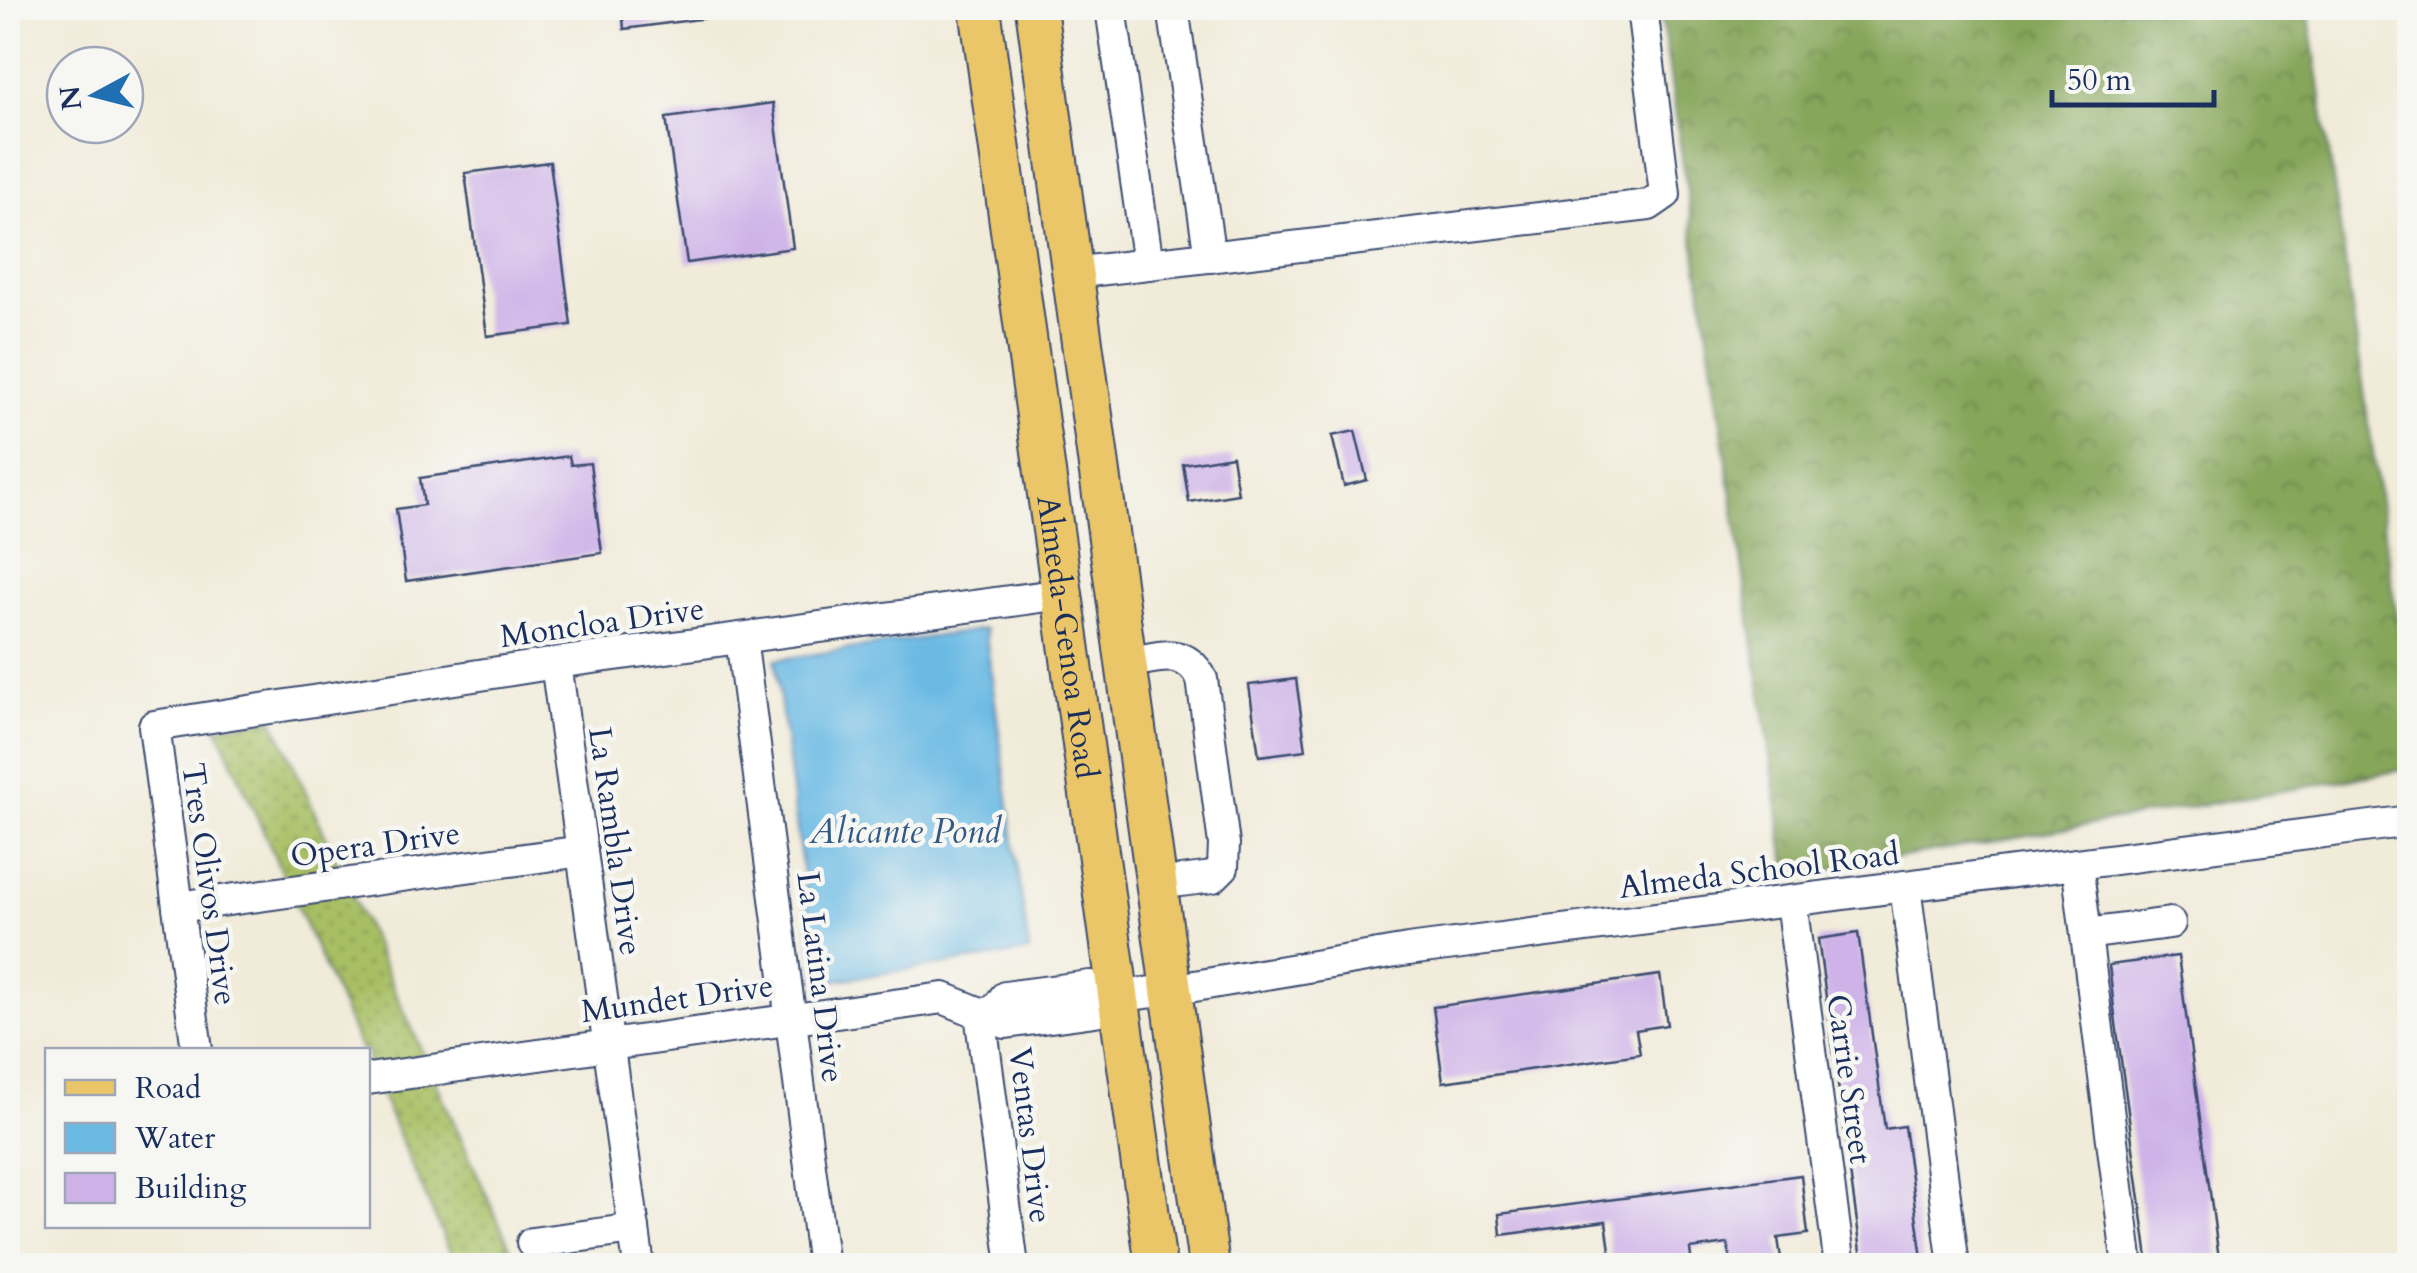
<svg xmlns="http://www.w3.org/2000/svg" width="2417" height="1273" font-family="Cardo,serif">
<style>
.forest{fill:url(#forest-crowns);stroke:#506a5c;stroke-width:2.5}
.garden{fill:url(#garden-dots);stroke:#627761;stroke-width:2.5}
.water{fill:#6abae4;stroke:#4274a1;stroke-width:2.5}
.building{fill:#ceb2e8}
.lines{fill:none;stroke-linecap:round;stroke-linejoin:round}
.minor-casing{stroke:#3b4b70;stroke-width:34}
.major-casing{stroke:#3b4b70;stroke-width:44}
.minor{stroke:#fff;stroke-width:30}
.major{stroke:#ebc669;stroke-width:40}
.labels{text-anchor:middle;stroke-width:9;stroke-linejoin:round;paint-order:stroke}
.street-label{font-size:32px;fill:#1b2f5e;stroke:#f6f6f2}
.water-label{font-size:35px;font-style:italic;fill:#335986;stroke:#f6f6f2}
</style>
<defs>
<pattern id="forest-crowns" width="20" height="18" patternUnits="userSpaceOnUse" patternTransform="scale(2.5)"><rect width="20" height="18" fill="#86a65a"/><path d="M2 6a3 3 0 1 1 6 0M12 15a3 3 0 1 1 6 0" fill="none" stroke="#6d884e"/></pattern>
<pattern id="garden-dots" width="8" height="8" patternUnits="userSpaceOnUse" patternTransform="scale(2.5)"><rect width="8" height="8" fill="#a8bf64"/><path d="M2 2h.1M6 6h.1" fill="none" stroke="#889c56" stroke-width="1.8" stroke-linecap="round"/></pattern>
</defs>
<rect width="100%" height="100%" fill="#f6f6f2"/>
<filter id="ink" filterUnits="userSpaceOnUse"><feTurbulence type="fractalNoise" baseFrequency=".01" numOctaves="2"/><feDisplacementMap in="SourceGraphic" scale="20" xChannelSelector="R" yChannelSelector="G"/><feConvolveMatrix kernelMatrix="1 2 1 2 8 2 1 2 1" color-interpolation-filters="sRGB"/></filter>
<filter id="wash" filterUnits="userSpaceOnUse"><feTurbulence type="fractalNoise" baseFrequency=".0048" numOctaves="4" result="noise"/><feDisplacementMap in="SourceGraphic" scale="40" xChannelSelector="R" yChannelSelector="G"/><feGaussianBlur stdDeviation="2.25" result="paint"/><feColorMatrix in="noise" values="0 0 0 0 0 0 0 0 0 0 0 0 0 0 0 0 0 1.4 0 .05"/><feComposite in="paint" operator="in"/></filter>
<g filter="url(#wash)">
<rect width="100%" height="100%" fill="#f1ebd9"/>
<polygon class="forest" points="1660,8 2308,8 2409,700 2409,769 1788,877"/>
<polygon class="garden" points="273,719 518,1265 456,1265 368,1066 368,1050 361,1050 217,727"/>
<polygon class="water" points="985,629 1029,952 817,983 775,660"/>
<g id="blocks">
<g class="building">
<polygon points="622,8 706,8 707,18 624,29"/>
<polygon points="773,103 793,248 687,263 666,118"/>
<polygon points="550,162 571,325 487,336 465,173"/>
<polygon points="1355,431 1367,480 1344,486 1332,436"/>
<polygon points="569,456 571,465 590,463 602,553 406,581 396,509 424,505 420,478"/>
<polygon points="1232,456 1238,494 1189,502 1183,464"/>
<polygon points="1296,679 1306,750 1259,756 1249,685"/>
<polygon points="1858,933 1885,1129 1904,1126 1923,1266 1863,1266 1818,939"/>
<polygon points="2178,956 2220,1266 2149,1266 2114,1008 2109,965"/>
<polygon points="1660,975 1667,1025 1636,1030 1640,1054 1443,1082 1433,1007"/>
<polygon points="1801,1175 1808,1234 1778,1238 1782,1266 1731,1266 1728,1244 1690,1249 1692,1266 1612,1266 1606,1221 1501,1235 1499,1214"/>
</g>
</g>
</g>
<g filter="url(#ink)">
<use href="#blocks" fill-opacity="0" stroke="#3b4b70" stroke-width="2.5"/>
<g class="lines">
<defs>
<g id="minor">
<polyline points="1111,8 1148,264"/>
<polyline points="1173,8 1210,257"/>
<polyline points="1072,273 1649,205 1665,194 1642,8"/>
<polyline points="741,638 823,1266"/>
<polyline points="556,663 639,1266"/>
<path d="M1126 663C1158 658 1184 645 1202 679L1224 844 1223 867 1213 877 1156 884"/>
<polyline points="2077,864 2128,1266"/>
<polyline points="1905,886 1954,1266"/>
<polyline points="1791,902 1840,1266"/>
<polyline points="178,907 582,851"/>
<polyline points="2086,934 2170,923"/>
<polyline points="1101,998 1171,990 1408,950 2410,821"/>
<polyline points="995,1011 1006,1023 1095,1011 1101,998"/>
<polyline points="980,1013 1013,1266"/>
<polyline points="197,1050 154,726 556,663 1062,594"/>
<polyline points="368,1079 943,998 980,1013 995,1011 1005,997 1090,986 1101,998"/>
<polyline points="532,1243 634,1229"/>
</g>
<g id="major">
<path id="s1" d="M980 8 1156 1266"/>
<polyline points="1036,8 1209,1266"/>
</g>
</defs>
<use href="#minor" class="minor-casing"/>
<use href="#major" class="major-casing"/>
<use href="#minor" class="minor"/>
<use href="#major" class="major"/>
</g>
</g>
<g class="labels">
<g class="street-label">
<text transform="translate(602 622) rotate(-8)" y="11">Moncloa Drive</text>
<text dy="11" stroke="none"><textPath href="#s1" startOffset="635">Almeda-Genoa Road</textPath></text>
<text transform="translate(616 841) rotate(82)" y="11">La Rambla Drive</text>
<text transform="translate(375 844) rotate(-8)" y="11">Opera Drive</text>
<text transform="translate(1759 870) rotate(-7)" y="11">Almeda School Road</text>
<text transform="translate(210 884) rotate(82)" y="11">Tres Olivos Drive</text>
<text transform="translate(821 977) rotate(83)" y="11">La Latina Drive</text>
<text transform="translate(677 998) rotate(-8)" y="11">Mundet Drive</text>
<text transform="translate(1850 1079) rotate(82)" y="11">Carrie Street</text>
<text transform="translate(1031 1135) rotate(83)" y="11">Ventas Drive</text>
</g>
<g class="water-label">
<text x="905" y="843">Alicante Pond</text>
</g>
</g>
<rect width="2417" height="1273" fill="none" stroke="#f6f6f2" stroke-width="40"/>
<rect x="45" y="1048" width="325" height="180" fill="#f6f6f2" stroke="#9ea6b7" stroke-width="2.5"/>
<rect x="65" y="1080" width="50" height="15" fill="#ebc669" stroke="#9ea6b7" stroke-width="2.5"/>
<text x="135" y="1098" font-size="30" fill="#1b2f5e">Road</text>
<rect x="65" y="1123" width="50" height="30" fill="#6abae4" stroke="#9ea6b7" stroke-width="2.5"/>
<text x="135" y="1148" font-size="30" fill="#1b2f5e">Water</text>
<rect x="65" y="1173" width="50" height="30" fill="#ceb2e8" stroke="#9ea6b7" stroke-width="2.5"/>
<text x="135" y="1198" font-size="30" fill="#1b2f5e">Building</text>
<g transform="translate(95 95) rotate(263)"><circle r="48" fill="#f6f6f2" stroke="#9ea6b7" stroke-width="2.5"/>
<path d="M0-8L18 38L0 25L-18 38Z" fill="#1f6fb2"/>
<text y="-15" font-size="28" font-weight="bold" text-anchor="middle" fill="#1b2f5e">N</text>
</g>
<path d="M2052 90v15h162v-15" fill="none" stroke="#1b2f5e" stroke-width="5"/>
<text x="2067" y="90" font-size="30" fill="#1b2f5e" stroke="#f6f6f2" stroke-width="8" paint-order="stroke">50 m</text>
</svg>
